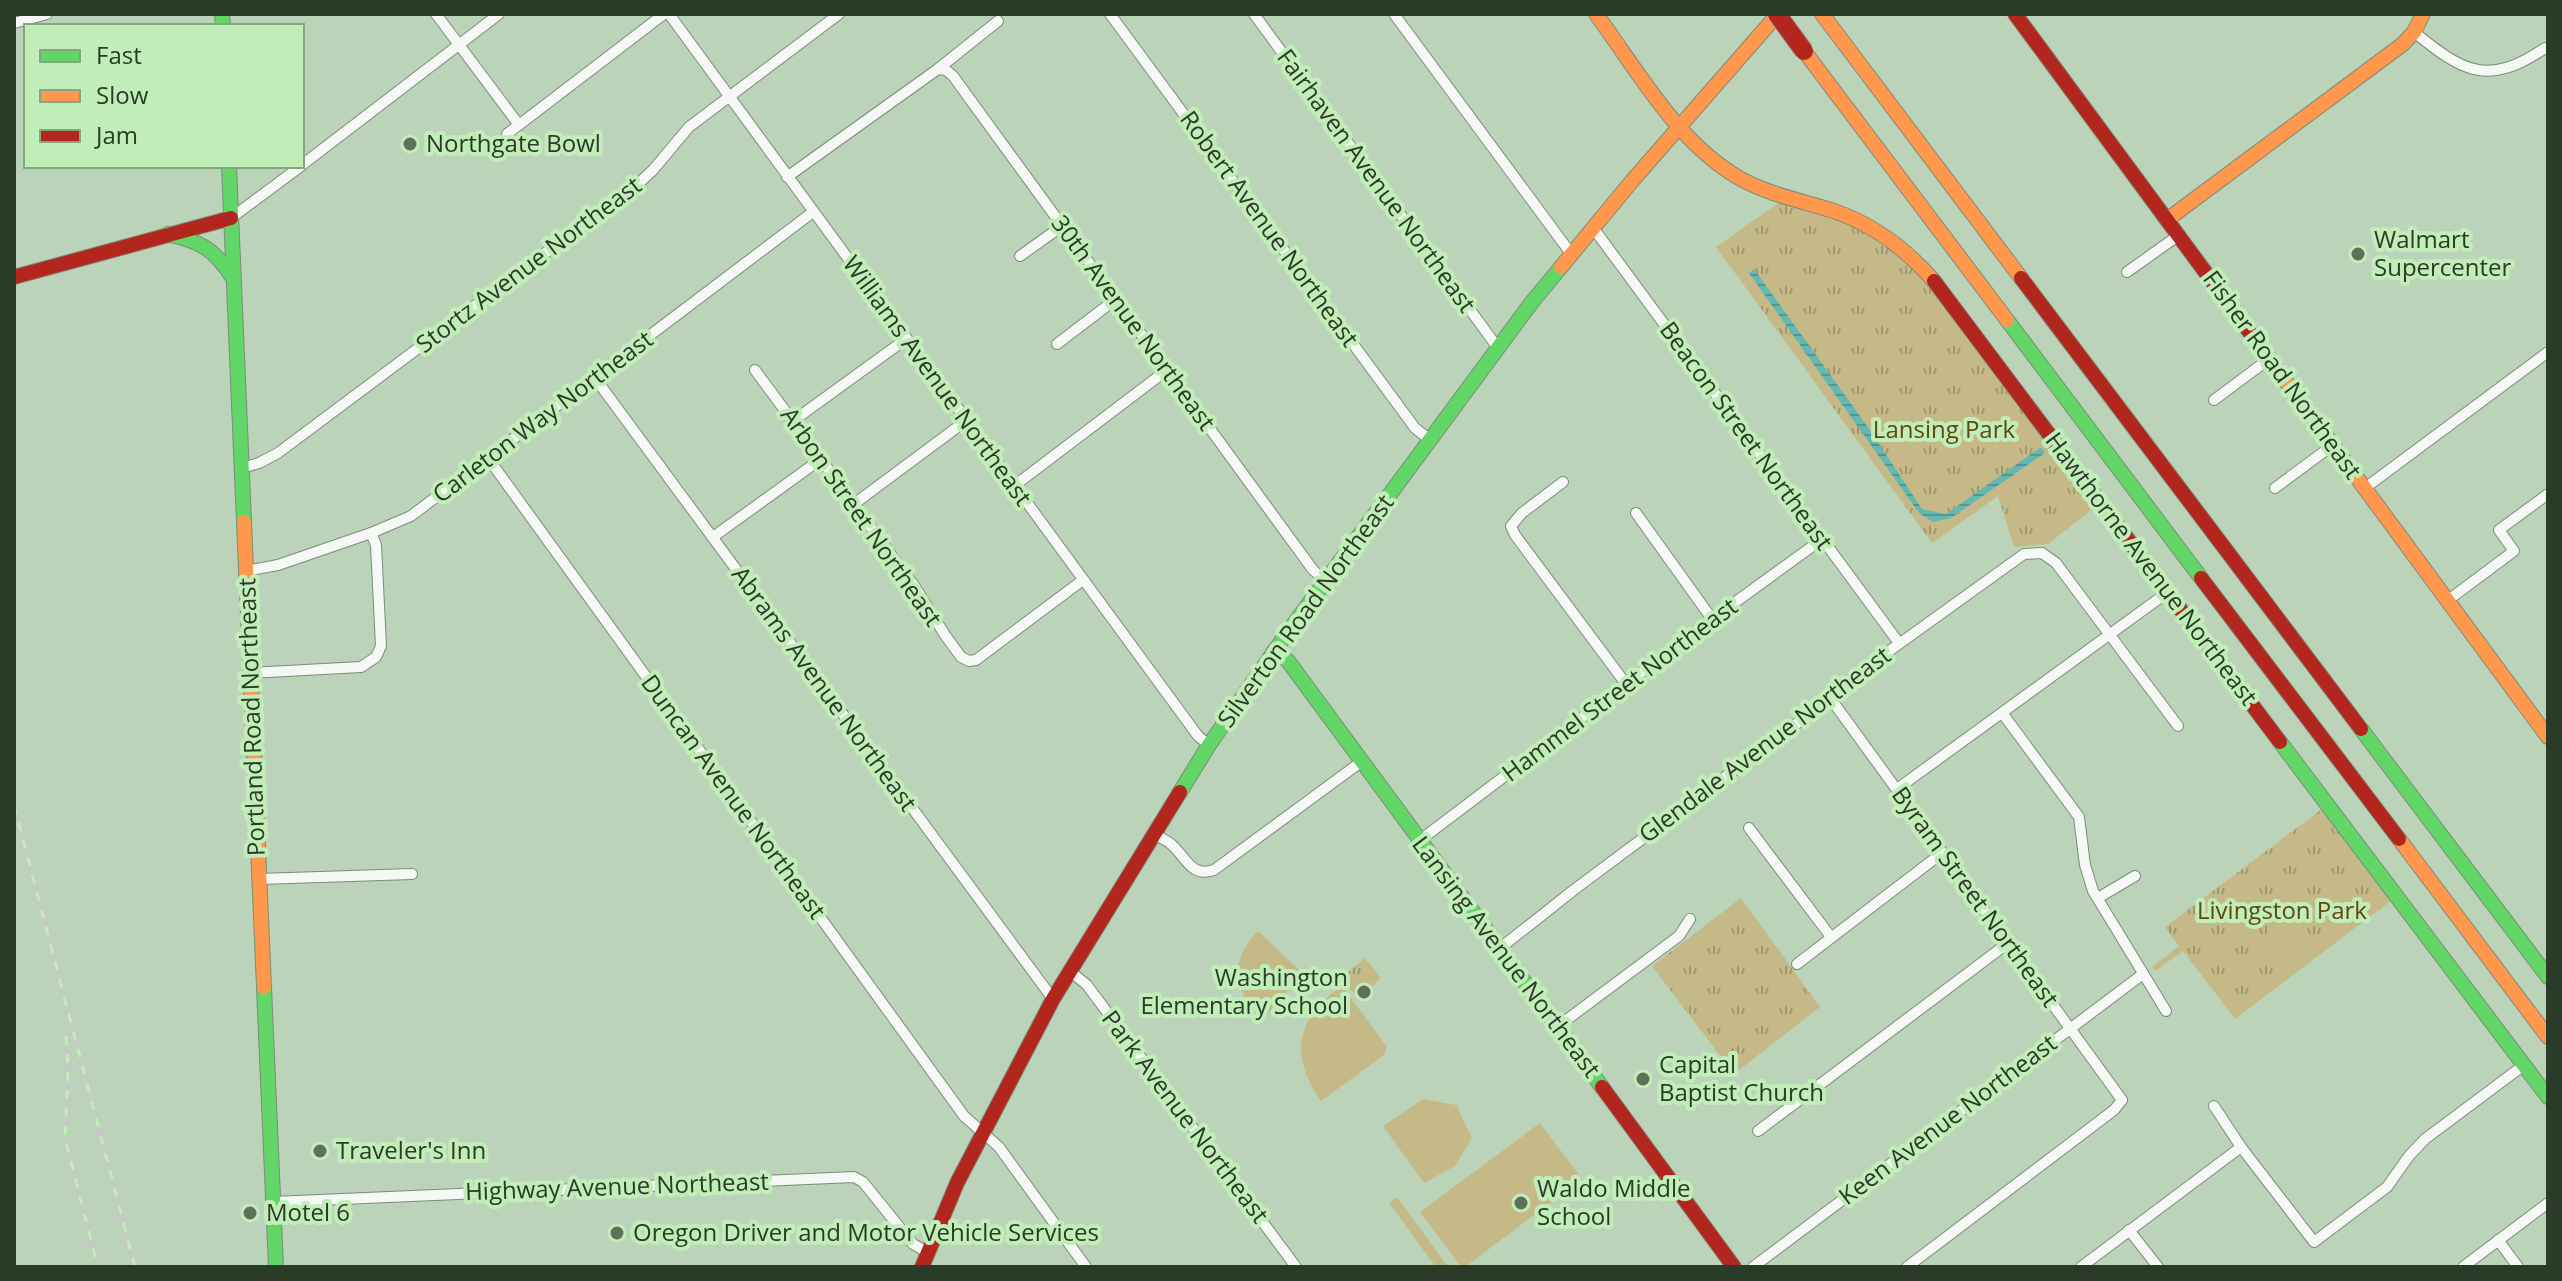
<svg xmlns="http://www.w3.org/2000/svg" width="2562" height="1281" font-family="'Open Sans',sans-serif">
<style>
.grass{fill:url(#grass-tufts)}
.garden{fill:#c5ba87}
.water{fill:url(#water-rules)}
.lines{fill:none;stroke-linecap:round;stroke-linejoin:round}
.street-casing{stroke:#7b8d78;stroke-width:12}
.fast-casing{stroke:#7b8d78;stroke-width:16}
.slow-casing{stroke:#7b8d78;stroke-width:16}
.jam-casing{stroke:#7b8d78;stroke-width:16}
.street{stroke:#f5f8f4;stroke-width:10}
.fast{stroke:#63d668;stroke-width:14}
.slow{stroke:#ff974d;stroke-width:14}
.jam{stroke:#b3261e;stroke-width:14}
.rail-casing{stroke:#c4cbc3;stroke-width:6}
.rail{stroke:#c0edb8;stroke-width:3;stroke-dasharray:9;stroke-linecap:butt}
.jam-bridge-casing{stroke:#9b9e9b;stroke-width:20;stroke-linecap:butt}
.jam-bridge{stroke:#b3261e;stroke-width:18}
.poi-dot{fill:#5d705a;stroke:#c0edb8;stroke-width:3}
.labels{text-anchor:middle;stroke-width:8;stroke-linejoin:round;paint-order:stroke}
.poi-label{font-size:24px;fill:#2a3b27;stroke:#c0edb8;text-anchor:start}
.street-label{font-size:24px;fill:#2a3b27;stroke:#c0edb8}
.park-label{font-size:24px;fill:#624711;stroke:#c0edb8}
</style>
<defs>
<pattern id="grass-tufts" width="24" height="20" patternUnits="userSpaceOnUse" patternTransform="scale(2)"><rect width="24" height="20" fill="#c5ba87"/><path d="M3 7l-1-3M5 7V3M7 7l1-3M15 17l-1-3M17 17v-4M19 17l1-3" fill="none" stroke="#a0986e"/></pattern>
<pattern id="water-rules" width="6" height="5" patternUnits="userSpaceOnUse" patternTransform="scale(2)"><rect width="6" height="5" fill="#64b8b4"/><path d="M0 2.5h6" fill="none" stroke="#539792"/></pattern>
</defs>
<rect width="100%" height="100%" fill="#bbd3b8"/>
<g class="grass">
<polygon points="1781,201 1840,218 1892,245 1946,307 2094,508 2048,544 2014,547 1998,496 1932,543 1716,247"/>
<polygon points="2322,809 2392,900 2235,1019 2183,951 2155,971 2152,967 2179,946 2165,927"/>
<polygon points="1741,898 1820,1007 1734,1074 1652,966"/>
<polygon points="1365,958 1381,978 1363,993 1354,993 1345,984 1345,975"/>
</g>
<g class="garden">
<polygon points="2271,904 2295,908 2290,939 2303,941 2301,958 2264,953"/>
<path d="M1258 931 1301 972 1300 976 1265 1017C1231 992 1229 961 1258 931Z"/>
<path d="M1342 986 1387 1047 1384 1055 1321 1101C1289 1056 1296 1017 1342 986Z"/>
<polygon points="1423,1099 1456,1105 1472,1138 1455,1166 1424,1183 1383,1126"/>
<polygon points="1540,1123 1582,1179 1465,1267 1461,1267 1420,1212"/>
<polygon points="1397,1197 1448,1267 1436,1267 1389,1203"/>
</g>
<polygon class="water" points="1754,269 1870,430 1922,509 1946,514 2041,447 2045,453 1951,518 1933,522 1919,513 1749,273"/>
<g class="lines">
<defs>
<g id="street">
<polyline points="436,14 519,125"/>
<polyline points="669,14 1198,736 1209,745"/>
<polyline points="1110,14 1415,428 1430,440"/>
<polyline points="1254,14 1498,348"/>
<polyline points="1394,14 1572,255"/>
<polyline points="14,23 47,14"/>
<path d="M2414 32C2463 72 2488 87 2545 48"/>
<polyline points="938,69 946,70 953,76 1313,570 1326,581"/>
<polyline points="507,134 664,14"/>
<polyline points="302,165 499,14"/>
<polyline points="787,177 938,69 998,21"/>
<polyline points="231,218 301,166"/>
<polyline points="1594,229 1899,643"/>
<polyline points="1020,256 1062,226"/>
<polyline points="2127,272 2179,235"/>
<polyline points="1057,344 1116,299"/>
<polyline points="755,370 915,587 945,635 961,657 969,661 976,660 1083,580"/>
<polyline points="595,378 1053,999"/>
<polyline points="2214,400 2269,359"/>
<polyline points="793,421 906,339"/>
<polyline points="488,458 964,1116 999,1147 1086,1267"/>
<polyline points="242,468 259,463 278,453 639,183 653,170 689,127 839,14"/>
<polyline points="1563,482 1522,513 1511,526 1515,535 1626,684"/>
<polyline points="1014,486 1167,370"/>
<polyline points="2275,488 2333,445"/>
<polyline points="2365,488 2548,352"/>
<polyline points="854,504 967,420"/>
<polyline points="1636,513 1712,619"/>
<polyline points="713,537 821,459"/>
<polyline points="246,571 278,565 371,533 411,516 813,212"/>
<polyline points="2447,601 2514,551 2499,530 2548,494"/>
<polyline points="251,673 361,667 376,657 381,646 376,545 371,533"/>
<polyline points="1828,695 2122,1100 2114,1110 1907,1267"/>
<polyline points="2003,714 2079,817 2085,865 2093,891 2166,1011"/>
<polyline points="1897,789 2168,592"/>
<polyline points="1749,828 1831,937"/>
<path d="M1154 834C1159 837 1166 840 1171 844 1186 857 1191 878 1214 870L1361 762"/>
<polyline points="1419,841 1712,619 1821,540"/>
<polyline points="259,879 412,874"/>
<polyline points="2098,898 2135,876"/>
<polyline points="1499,949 1575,889 1815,710 1828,695 2024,554 2042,553 2056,563 2178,726"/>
<polyline points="1797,964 1942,853"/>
<polyline points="1070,971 1087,985 1296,1267"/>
<polyline points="1557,1027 1679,936 1690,919"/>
<polyline points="2214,1106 2241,1147 2314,1242 2387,1187 2409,1156 2425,1139 2524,1065"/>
<polyline points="1758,1131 2008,943"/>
<polyline points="273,1202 854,1177 863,1182 913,1244 927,1252"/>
<polyline points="2129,1230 2158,1267"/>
<polyline points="2498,1240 2518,1267"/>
<polyline points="1753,1267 2143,974"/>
<polyline points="2081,1267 2241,1147"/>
<polyline points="2463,1267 2548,1203"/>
</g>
<g id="fast">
<polyline points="222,14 223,26"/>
<polyline points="229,166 244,522"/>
<path d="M168 234C202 242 214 249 233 278"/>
<polyline points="2007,320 2201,578"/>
<polyline points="1274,651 1288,661 1602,1087"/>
<polyline points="2361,729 2548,977"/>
<polyline points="2280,742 2548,1097"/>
<polyline points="1180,792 1209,745 1285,636 1532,302 1561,267"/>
<polyline points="264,987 276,1267"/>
</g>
<g id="slow">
<path d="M1596 14C1638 71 1678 144 1741 179 1770 195 1803 201 1834 211 1875 225 1906 249 1934 281"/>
<polyline points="1822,14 2021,278"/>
<polyline points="1804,51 2007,320"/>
<polyline points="2168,219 2403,44 2414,32 2423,14"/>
<polyline points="1561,267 1632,181 1778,14"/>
<polyline points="2265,353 2548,737"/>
<polyline points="244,522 264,987"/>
<polyline points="2399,839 2548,1037"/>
</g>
<g id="jam">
<polyline points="2015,14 2265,353"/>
<polyline points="14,277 231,218"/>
<polyline points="2021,278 2361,729"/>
<polyline points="1934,281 2280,742"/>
<polyline points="2201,578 2399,839"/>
<polyline points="1602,1087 1734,1267"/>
<polyline points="922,1267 957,1183 1053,999 1180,792"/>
</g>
</defs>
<use href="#street" class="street-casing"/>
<use href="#fast" class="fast-casing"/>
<use href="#slow" class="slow-casing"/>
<use href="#jam" class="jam-casing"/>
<use href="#street" class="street"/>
<use href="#fast" class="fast"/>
<use href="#slow" class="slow"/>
<use href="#jam" class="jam"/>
<defs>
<g id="rail">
<polyline points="14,805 135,1267"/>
<polyline points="66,1036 68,1071 65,1139 98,1267"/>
</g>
</defs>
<use href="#rail" class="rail-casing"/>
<use href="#rail" class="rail"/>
<defs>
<polyline id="jam-bridge" points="1777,14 1804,51"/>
</defs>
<use href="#jam-bridge" class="jam-bridge-casing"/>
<use href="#jam-bridge" class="jam-bridge"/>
</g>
<g class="poi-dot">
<circle cx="410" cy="144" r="8"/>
<circle cx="2358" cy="254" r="8"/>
<circle cx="1364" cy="992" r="8"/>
<circle cx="1643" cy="1079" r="8"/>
<circle cx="320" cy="1151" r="8"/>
<circle cx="1521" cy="1203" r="8"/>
<circle cx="250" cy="1213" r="8"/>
<circle cx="617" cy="1233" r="8"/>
</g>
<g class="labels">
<g class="poi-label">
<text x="426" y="152">Northgate Bowl</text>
<text x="2374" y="248">Walmart<tspan x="2374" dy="28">Supercenter</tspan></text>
<text x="1348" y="986" text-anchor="end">Washington<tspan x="1348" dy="28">Elementary School</tspan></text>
<text x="1659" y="1073">Capital<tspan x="1659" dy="28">Baptist Church</tspan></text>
<text x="336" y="1159">Traveler's Inn</text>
<text x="1537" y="1197">Waldo Middle<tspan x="1537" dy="28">School</tspan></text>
<text x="266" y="1221">Motel 6</text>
<text x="633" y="1241">Oregon Driver and Motor Vehicle Services</text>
</g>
<g class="street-label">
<text transform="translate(1376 181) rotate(54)" y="8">Fairhaven Avenue Northeast</text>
<text transform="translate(1269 229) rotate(54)" y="8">Robert Avenue Northeast</text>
<text transform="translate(529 265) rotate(-37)" y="8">Stortz Avenue Northeast</text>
<text transform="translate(1133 323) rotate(54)" y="8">30th Avenue Northeast</text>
<text transform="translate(2282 375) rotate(54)" y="8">Fisher Road Northeast</text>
<text transform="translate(937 381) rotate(54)" y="8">Williams Avenue Northeast</text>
<text transform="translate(543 417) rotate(-37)" y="8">Carleton Way Northeast</text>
<text transform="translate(1746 436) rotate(54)" y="8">Beacon Street Northeast</text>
<text transform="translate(861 517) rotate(55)" y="8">Arbon Street Northeast</text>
<text transform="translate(2151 569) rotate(53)" y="8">Hawthorne Avenue Northeast</text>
<text transform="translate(1306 611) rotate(-54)" y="8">Silverton Road Northeast</text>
<text transform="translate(824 689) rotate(54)" y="8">Abrams Avenue Northeast</text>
<text transform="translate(1620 690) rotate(-37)" y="8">Hammel Street Northeast</text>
<text transform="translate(252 717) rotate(-92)" y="8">Portland Road Northeast</text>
<text transform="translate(1765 745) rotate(-37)" y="8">Glendale Avenue Northeast</text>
<text transform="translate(733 797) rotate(54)" y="8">Duncan Avenue Northeast</text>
<text transform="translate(1975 897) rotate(54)" y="8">Byram Street Northeast</text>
<text transform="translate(1506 957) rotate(53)" y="8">Lansing Avenue Northeast</text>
<text transform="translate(1185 1117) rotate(53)" y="8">Park Avenue Northeast</text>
<text transform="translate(1948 1120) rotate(-37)" y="8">Keen Avenue Northeast</text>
<text transform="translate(617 1187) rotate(-2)" y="8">Highway Avenue Northeast</text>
</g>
<g class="park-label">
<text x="1944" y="438">Lansing Park</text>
<text x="2282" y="919">Livingston Park</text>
</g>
</g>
<rect width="2562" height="1281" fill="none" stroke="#2a3b27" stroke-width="32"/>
<rect x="24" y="24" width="280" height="144" fill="#c0edb8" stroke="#84a67e" stroke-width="2"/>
<rect x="40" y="50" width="40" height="12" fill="#63d668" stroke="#84a67e" stroke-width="2"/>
<text x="96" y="64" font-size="24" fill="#2a3b27">Fast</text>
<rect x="40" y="90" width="40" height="12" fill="#ff974d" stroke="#84a67e" stroke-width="2"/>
<text x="96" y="104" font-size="24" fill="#2a3b27">Slow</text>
<rect x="40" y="130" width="40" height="12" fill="#b3261e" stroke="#84a67e" stroke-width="2"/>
<text x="96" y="144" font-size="24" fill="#2a3b27">Jam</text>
</svg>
